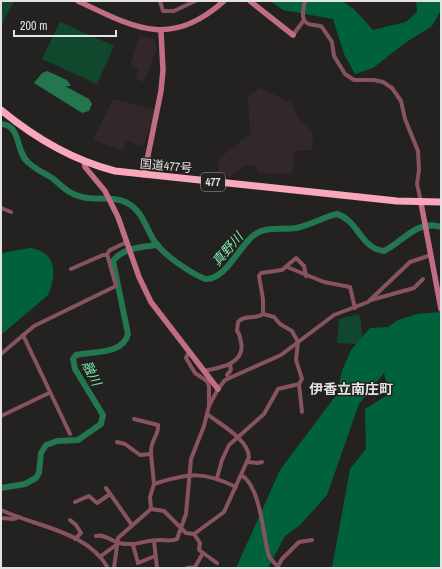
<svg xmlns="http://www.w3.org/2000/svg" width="442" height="569" font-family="'Archivo Narrow','Noto Sans JP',sans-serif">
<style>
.built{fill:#32282a}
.green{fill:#10482e}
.forest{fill:#00623b}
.water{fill:#23764e}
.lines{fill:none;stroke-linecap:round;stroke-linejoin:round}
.river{stroke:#23764e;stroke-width:6}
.street{stroke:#885360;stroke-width:4}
.secondary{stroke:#c16d83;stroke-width:5.5}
.highway{stroke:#f9a8bb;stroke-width:7}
.labels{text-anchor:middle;stroke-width:3;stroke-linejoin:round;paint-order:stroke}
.shield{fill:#242121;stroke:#aba8a9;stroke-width:1}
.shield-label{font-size:11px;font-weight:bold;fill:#e5e2e3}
.street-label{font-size:12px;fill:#e5e2e3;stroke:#242121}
.water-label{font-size:13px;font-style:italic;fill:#7febb0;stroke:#242121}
.quarter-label{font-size:14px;font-weight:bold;fill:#e5e2e3;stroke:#242121}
</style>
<rect width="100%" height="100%" fill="#242121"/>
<g class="built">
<polygon points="140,35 153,39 157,48 144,82 135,79 139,70 130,65"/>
<polygon points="260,88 292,103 297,117 313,132 312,150 295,151 292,174 258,173 256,165 246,165 230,177 219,171 217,160 250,134 248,96"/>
<polygon points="113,99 158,110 143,146 126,141 122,151 93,140"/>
</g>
<g class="green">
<polygon points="1,1 14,1 1,26"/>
<polygon points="60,22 114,46 97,84 42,59"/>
<polygon points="359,314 361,322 362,338 356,344 337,343 339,319"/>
</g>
<g class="forest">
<polygon points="270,1 342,1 354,9 373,30 406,22 417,12 416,1 441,1 441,10 432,26 405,43 373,68 355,74 344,54 333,19 283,10"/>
<path d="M30 248C57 252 57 274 48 295L1 335V253Z"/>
<polygon points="441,312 441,568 332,568 350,469 366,449 365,409 386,396 389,392 384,373 359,404 327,495 300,525 285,536 268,568 236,568 280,470 337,394 342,371 351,350 370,328 388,327 398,320 417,314"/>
</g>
<polygon class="water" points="47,71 67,80 71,86 65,86 89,99 92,104 89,111 82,113 34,83 42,73"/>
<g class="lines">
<g class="river">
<path d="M1 124C22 125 15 153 29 163 35 169 44 173 52 178 63 186 66 193 82 197 97 201 115 195 129 204 143 212 146 229 155 242 165 256 189 272 205 279 225 281 239 246 254 235 266 226 282 230 296 228 311 225 323 217 337 214 358 220 361 249 384 251 403 242 417 219 441 227"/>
<path d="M1 488 25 484 36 478 39 473 41 453 46 445 57 441 78 440 101 424 103 415 75 369 73 359 76 355C92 351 123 355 128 334L113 261C124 247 142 247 158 245"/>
</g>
<g class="street">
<polyline points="160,1 163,11 174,11 195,1"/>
<path d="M305 1C303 10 299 24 313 25 317 26 319 25 322 27L332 42 334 56 345 74 354 80H374L383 82 392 88 401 101 405 119 418 151 419 170 417 184 421 202"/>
<polyline points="293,35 304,20"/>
<polyline points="1,208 11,212"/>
<polyline points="287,267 324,282 350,287 355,308"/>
<polyline points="71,269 103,255 107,255"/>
<polyline points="371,300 414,288 423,279"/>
<polyline points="23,335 70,434"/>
<polyline points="189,352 186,358 195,373 207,381 209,386 209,406"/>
<polyline points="1,354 34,326 116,286 107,254 110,250 127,242"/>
<path d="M204 371C219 368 246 364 241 342 240 338 240 334 237 331L238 322C244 314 256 320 263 314V299L259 276 261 273 282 270 296 258 304 266 306 276"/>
<polyline points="227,375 231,370 230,365"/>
<polyline points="299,384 302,412"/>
<polyline points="1,416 49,393"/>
<path d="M117 442 125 444 140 455 151 454C150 440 159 436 158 425L134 419"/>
<polyline points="247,462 258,463 262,462"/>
<path d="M241 475C260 485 263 533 268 553L270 558 277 566"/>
<polyline points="217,478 222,460 229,445 264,414 278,389 299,384 302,379 296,360 298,342 292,331 280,324 274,317 263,314"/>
<path d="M154 484C189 473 203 471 236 487"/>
<polyline points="106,488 132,525"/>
<polyline points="75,502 89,496 97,503 110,494"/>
<path d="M151 509 164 511 186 533 194 534 224 512 249 457C248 439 221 425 207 414"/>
<path d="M1 510C37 527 87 531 108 568"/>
<polyline points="1,518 14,519 19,517"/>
<polyline points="70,520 76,525 81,533 75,539"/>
<polyline points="194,534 200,543 199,550 217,563"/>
<path d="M96 536C105 534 109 540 119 543 137 547 145 539 162 540 167 540 171 542 177 539L186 514 191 459 204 426 209 406 218 389 225 380 281 355 334 315 368 302 410 262 431 255"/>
<polyline points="154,541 157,568"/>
<polyline points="133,545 138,563 155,556"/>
<polyline points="101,556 116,545"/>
<polyline points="114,568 118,538 151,509 150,497 154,484 151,454"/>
<polyline points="187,568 195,567 203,553"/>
<polyline points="277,568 282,559 299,542 312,540"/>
</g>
<g class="secondary">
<path d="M78 1C135 28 170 49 224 1"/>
<polyline points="250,1 293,35"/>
<polyline points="84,161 85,167 105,191 118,217 139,277 151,302 218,389"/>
<polyline points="144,175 161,91 163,70 161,31"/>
<polyline points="421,203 441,309"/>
</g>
<path class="highway" d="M1 110C35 138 72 160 115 171L397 201 441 202"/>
</g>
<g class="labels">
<rect class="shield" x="201" y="173" width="24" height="18" rx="3"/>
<g class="shield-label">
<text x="213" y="186">477</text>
</g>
<g class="street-label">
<text transform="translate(166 166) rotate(5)" y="4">国道477号</text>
</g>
<g class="water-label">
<text transform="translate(227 249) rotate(-49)" y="5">真野川</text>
<text transform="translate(92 373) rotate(63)" y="5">融川</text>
</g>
<g class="quarter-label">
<text x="351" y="394">伊香立南庄町</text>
</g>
</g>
<rect width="442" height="569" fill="none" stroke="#e5e2e3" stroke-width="4"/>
<path d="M14 30v6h102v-6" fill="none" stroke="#e5e2e3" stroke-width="2"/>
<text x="20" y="30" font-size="12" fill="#e5e2e3" stroke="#242121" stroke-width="3" paint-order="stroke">200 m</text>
</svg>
